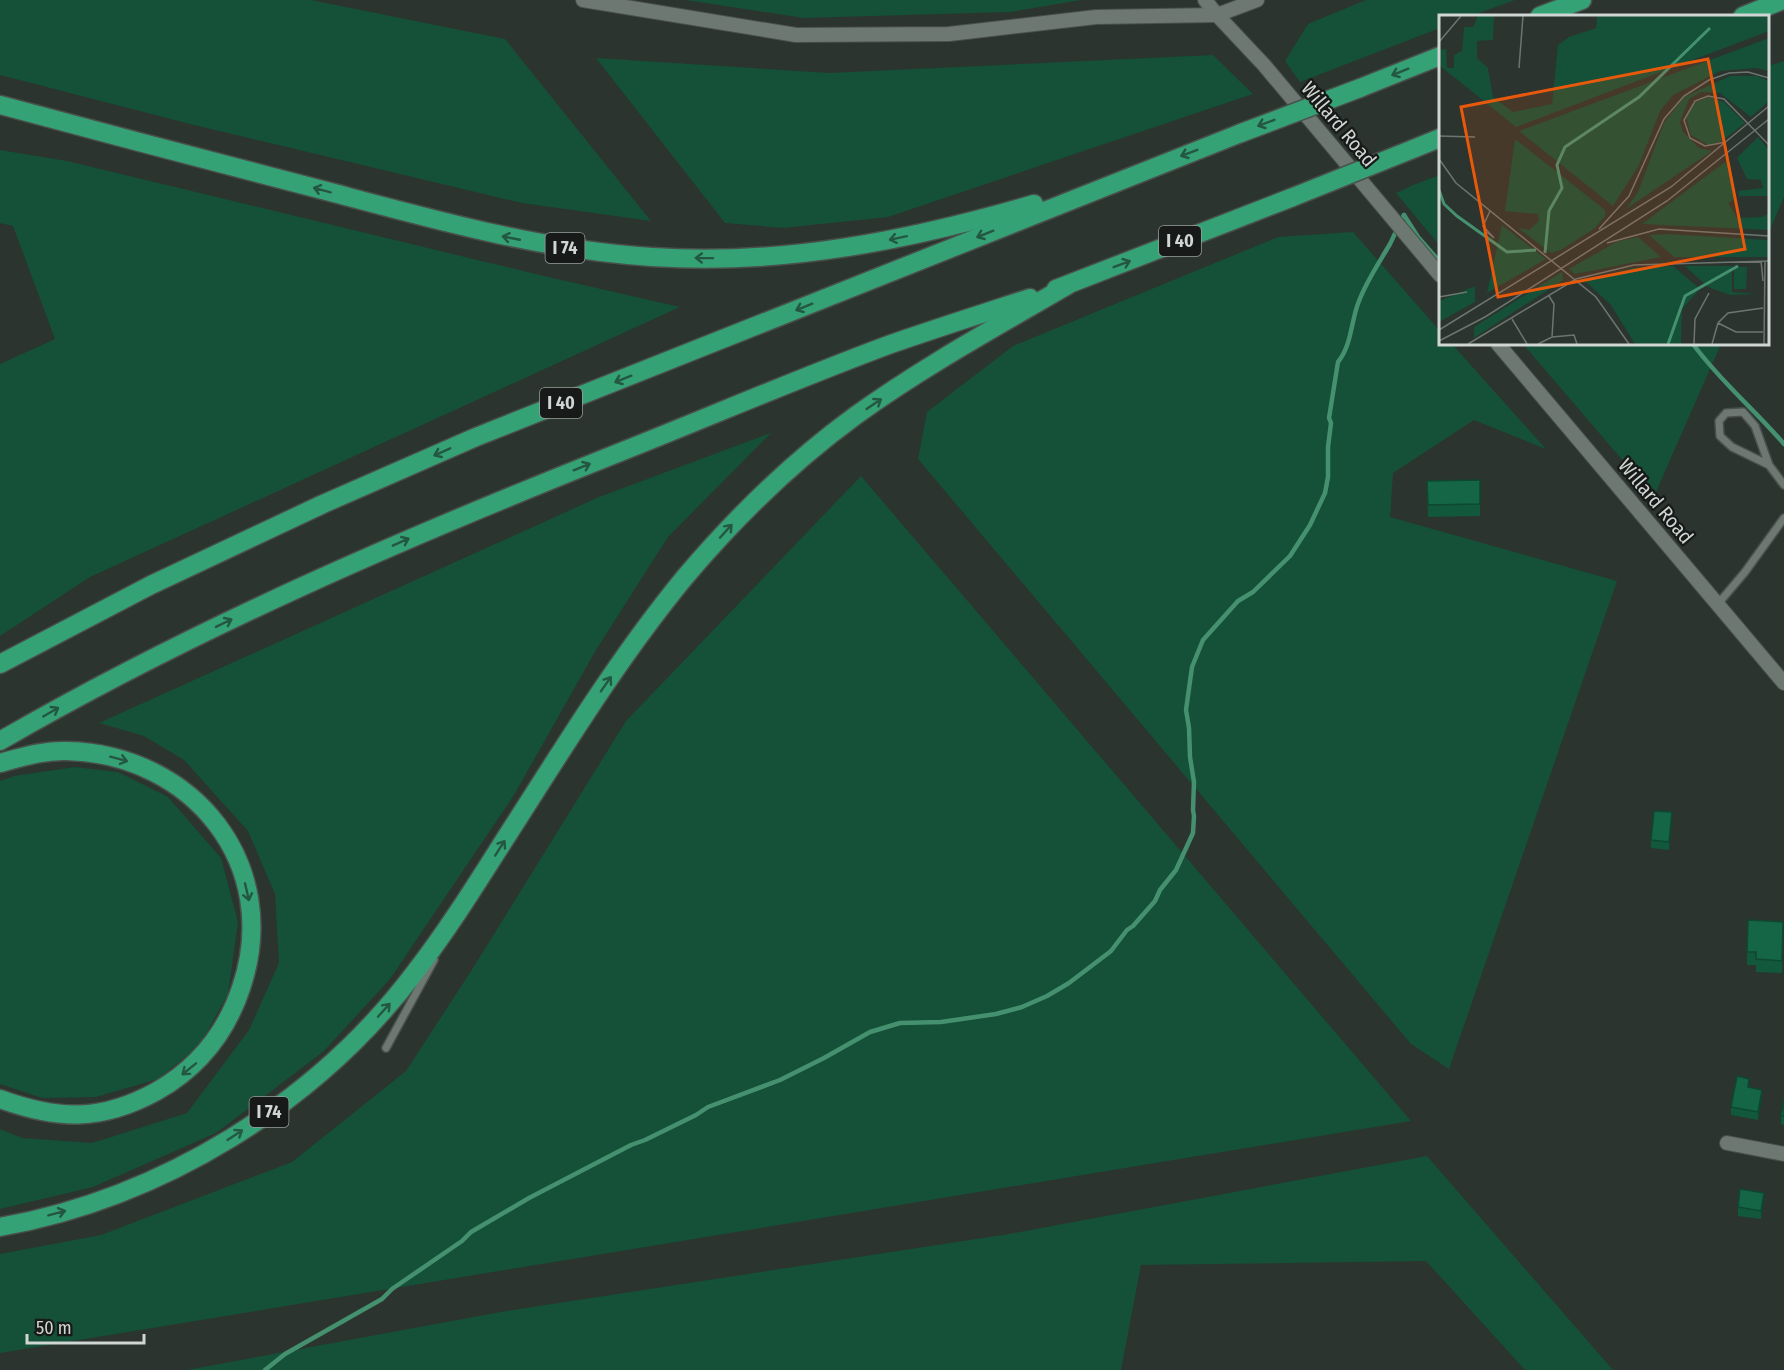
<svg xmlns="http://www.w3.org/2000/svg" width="1784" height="1370" font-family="'Fira Sans Condensed',sans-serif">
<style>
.green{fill:#155038}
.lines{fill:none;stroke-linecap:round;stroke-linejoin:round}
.stream{stroke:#45906f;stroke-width:4.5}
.lane-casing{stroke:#49504c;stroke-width:10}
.street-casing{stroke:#49504c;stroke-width:16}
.highway-casing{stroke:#49504c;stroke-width:21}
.lane{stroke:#6e7873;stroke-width:7}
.street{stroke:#6e7873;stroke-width:14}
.highway{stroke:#35a276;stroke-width:18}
.highway-bridge-casing{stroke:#49504c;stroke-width:21;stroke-linecap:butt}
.highway-bridge{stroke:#35a276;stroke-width:18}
.wall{fill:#11583d}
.shaded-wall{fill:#0e4732}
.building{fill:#146647;stroke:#0e4732;stroke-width:1.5}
.oneway{stroke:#245742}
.labels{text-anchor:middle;stroke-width:4.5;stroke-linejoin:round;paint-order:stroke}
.shield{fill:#171a18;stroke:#989e9b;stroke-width:1.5}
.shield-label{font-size:18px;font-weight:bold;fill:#d0d6d3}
.street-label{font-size:20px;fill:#d0d6d3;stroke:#171a18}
.inset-river{fill:none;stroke:#45906f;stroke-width:3}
.inset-road{fill:none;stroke:#6d7571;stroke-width:1.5}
.view{fill:#e8590c;fill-opacity:0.15;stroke:#e8590c;stroke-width:3}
.inset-edge{fill:none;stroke:#d0d6d3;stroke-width:3}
</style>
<rect width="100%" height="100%" fill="#2b342f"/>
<g class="green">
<polygon points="0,0 311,0 505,39 651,221 522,203 194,125 0,75"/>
<polygon points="686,0 1081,0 1010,12 804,18"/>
<polygon points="1366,0 1515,0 1471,16 1440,16 1440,28 1300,82 1285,61 1308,24"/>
<polygon points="1213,55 1253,94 888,217 783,228 725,223 596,58 829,73"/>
<polygon points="1784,61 1784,197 1768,235 1768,66"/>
<polygon points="0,150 67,161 544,276 680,307 90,577 0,636 0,364 55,339 13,226 0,223"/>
<polygon points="1440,175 1440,246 1396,193 1413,185"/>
<polygon points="1353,232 1440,331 1440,344 1452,344 1546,449 1474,420 1393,473 1390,517 1617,581 1449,1069 1411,1044 918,459 927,412 1013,346 1278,237"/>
<polygon points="1523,344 1721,344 1656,492 1618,455"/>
<polygon points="771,433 668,537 596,650 514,795 390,979 324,1051 216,1133 93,1187 0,1209 0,1129 22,1138 92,1143 187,1113 249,1030 279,963 275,894 248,831 184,760 144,736 99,723 599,497"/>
<polygon points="861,476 1411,1121 0,1353 0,1254 101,1235 292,1162 406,1071 473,968 626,721"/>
<polygon points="75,767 118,772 168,797 221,858 238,922 228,994 200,1045 158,1079 96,1097 42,1098 0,1084 0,781 14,776"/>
<polygon points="1427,1156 1613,1370 1525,1370 1426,1261 1141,1265 1121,1370 187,1370 506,1311 1009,1234"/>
</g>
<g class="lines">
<g class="stream">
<polyline points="1404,215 1418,237 1440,262"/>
<path d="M1693 344C1719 380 1754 409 1784 444"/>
<path d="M265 1370 285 1354 382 1299 392 1289 462 1241 471 1232 529 1198 631 1145 645 1140 696 1115 708 1107 780 1080 824 1058 870 1032 900 1023 941 1022 996 1014 1022 1007 1047 996 1069 983 1111 951 1127 930 1133 926 1155 901 1160 890 1176 870 1193 833 1194 816 1193 810 1194 782 1190 757 1189 728 1186 710 1192 667 1203 640 1238 601 1253 592 1290 556 1310 525 1325 493 1328 477V447L1331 423 1329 418 1338 362C1352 345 1351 320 1359 301 1367 280 1379 263 1390 244 1395 234 1399 224 1404 215"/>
</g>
<defs>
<g id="lane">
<polyline points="1769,465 1732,447 1720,436 1719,421 1726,413 1743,412 1755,426 1769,465 1784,485"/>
<polyline points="1717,605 1745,572 1784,518"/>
<polyline points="386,1048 434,960"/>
</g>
<g id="street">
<polyline points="583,0 796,35 949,34 1096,17 1217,15 1257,0"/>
<polyline points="1205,0 1217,15 1264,65 1440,275"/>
<polyline points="1498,344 1784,683"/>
<polyline points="1727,1143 1784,1154"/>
</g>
<g id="highway">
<polyline points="1540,16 1582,0"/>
<polyline points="1743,16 1783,0"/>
<polyline points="1360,88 1440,56"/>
<path d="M0 105C111 135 223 164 334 193 439 221 543 250 652 257 782 266 910 240 1034 204"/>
<polyline points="1413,149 1440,138"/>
<polyline points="1056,289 1293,197"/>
<polyline points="0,664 151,585 323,504 476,437 1241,133"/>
<path d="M0 741C197 627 407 537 618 453 709 417 799 378 891 344 937 328 984 313 1030 298"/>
<path d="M0 763C22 757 44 750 67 751 193 754 283 865 241 988 226 1033 199 1067 157 1091 101 1122 58 1120 0 1099"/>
<path d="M0 1227C162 1198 317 1103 416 971 446 932 472 891 498 850 558 757 615 662 685 577 735 518 792 462 855 416 923 367 996 327 1068 285"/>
</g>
</defs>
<use href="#lane" class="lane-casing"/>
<use href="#street" class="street-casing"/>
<use href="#highway" class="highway-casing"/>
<use href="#lane" class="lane"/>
<use href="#street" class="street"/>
<use href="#highway" class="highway"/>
<defs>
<g id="highway-bridge">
<polyline points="1241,133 1360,88"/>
<polyline points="1293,197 1413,149"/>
</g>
</defs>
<use href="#highway-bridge" class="highway-bridge-casing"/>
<use href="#highway-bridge" class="highway-bridge"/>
</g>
<g class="wall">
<polygon points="1480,480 1480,516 1428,517 1427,481"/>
<polygon points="1672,821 1669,850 1651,848 1651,840"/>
<polygon points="1783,935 1782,973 1756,972 1756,965 1747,965 1747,952"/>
<polygon points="1749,1087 1762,1098 1758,1120 1731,1115 1731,1107"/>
<polygon points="1784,1099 1784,1125 1781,1124 1781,1116"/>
<polygon points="1764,1201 1761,1219 1738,1216 1738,1207"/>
</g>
<g class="shaded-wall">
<polygon points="1672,812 1672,821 1669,850 1669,842"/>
<polygon points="1762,1090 1762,1098 1758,1120 1758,1112"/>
<polygon points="1764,1193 1764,1201 1761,1219 1761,1211"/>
</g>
<g class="building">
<polygon points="1480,480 1480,504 1428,505 1427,481"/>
<polygon points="1654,811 1672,812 1669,842 1651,840"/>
<polygon points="1748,920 1783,922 1782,961 1756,959 1756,952 1747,952"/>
<polygon points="1737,1076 1749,1079 1748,1087 1762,1090 1758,1112 1731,1107"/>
<polygon points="1784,1099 1784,1116 1781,1116"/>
<polygon points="1740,1189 1764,1193 1761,1211 1738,1207"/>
</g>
<defs><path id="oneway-shaft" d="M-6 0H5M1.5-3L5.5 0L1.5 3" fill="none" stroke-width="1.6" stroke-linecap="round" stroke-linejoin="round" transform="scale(1.5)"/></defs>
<g class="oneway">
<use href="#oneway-shaft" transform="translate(1400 72) rotate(158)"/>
<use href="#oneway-shaft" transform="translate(1266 123) rotate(159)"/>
<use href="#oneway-shaft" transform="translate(1189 153) rotate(159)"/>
<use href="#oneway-shaft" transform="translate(322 190) rotate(-165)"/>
<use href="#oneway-shaft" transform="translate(985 234) rotate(158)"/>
<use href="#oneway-shaft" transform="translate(511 238) rotate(-169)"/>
<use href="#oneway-shaft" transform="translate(898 238) rotate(168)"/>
<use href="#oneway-shaft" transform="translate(704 258) rotate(-179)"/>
<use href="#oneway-shaft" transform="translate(1122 264) rotate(-21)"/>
<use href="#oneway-shaft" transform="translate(804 307) rotate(158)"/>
<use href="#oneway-shaft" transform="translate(623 379) rotate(158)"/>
<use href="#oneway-shaft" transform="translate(874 404) rotate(-34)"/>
<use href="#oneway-shaft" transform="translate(442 452) rotate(156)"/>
<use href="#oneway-shaft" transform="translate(582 467) rotate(-22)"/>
<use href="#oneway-shaft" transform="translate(726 531) rotate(-48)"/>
<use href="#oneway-shaft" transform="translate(401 542) rotate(-24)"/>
<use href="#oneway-shaft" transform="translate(224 623) rotate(-26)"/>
<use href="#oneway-shaft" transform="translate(606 684) rotate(-55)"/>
<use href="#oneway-shaft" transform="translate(51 712) rotate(-30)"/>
<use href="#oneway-shaft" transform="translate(119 759) rotate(15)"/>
<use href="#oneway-shaft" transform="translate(500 848) rotate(-57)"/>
<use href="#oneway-shaft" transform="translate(247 892) rotate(77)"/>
<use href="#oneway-shaft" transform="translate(384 1010) rotate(-48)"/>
<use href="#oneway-shaft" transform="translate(189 1069) rotate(141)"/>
<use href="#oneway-shaft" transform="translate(235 1135) rotate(-33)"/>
<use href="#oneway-shaft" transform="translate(57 1213) rotate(-15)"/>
</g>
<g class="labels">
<g class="shield">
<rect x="1159" y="226" width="42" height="30" rx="4.5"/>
<rect x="545.5" y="233" width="39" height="30" rx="4.5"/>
<rect x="540" y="388" width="42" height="30" rx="4.5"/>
<rect x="249.5" y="1097" width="39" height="30" rx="4.5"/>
</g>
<g class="shield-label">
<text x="1180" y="247">I 40</text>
<text x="565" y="254">I 74</text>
<text x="561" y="409">I 40</text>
<text x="269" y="1118">I 74</text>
</g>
<g class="street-label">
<text transform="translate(1339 124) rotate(50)" y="7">Willard Road</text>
<text transform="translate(1656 501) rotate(50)" y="7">Willard Road</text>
</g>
</g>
<g transform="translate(1439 15)">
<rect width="330" height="330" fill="#2b342f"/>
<path d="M39 1H55L54 25 38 26V43L49 53 54 82 74 97 113 89 119 30 130 22 157 13 158 1H330V16L77 112 0 50V35L7 34 8 53H15V40L23 36 25 12H34ZM330 23V56L317 53 281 56 234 80 221 96 200 150 174 191 80 116ZM291 61H318L330 66V86L312 102 281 78 262 77 250 84 241 107 244 117 260 133 273 136 187 194 199 177 225 108 245 82ZM270 82 285 87 306 108 283 126 269 130 252 120 247 102 255 88ZM319 122 330 135V181H300L299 176 324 173 322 165 308 164 298 143ZM76 124 166 195V201L156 213 122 235 112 238 79 213 90 215 100 206 99 199 66 196ZM290 144 297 183 289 188 298 203 323 202 330 198V215L203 209ZM63 210 107 244 48 278ZM228 219 330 225V242H235L210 220ZM199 222 222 242 136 259 130 254 177 227ZM234 251 261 274 243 294 242 329H196L172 290 146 266 194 253ZM246 251H293V277L319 279 291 280 269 272ZM295 252H308L307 274H295ZM123 257 124 265 35 323V312ZM36 271V287L0 307V286Z" fill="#155038"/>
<path class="inset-river" d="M0 175 5 189 18 201 68 237 97 235M106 238 110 196 123 173 118 150 126 132 200 82 271 13M229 329 246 281 299 251"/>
<path class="inset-road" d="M0 27 22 1M80 53 84 1M0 121 36 122M287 127 266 131 251 123 245 105 256 86 269 81 285 84 330 130M0 144 17 168 157 282 190 329M160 214 190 181 225 104 245 81 270 65 290 58 309 57 330 63M48 217 55 223 44 211 51 196M168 228 220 214 330 221M322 246 324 266M110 281 115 289 113 322M0 282 28 277M73 304 88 329M279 308 297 317H324M0 315 232 172 330 91M0 326 46 302 228 186 330 104M29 329 137 264 195 250 330 246M99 329 113 322 135 320 138 329M255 329 256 304 270 278M273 329 279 308 289 298 324 293M325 329 326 246"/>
<path class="view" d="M269 44 306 234 59 282 22 92Z"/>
<rect width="330" height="330" class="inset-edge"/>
</g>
<path d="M27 1334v9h117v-9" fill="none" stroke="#d0d6d3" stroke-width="3"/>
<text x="36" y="1334" font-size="18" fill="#d0d6d3" stroke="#171a18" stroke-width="4.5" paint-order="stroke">50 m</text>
</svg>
